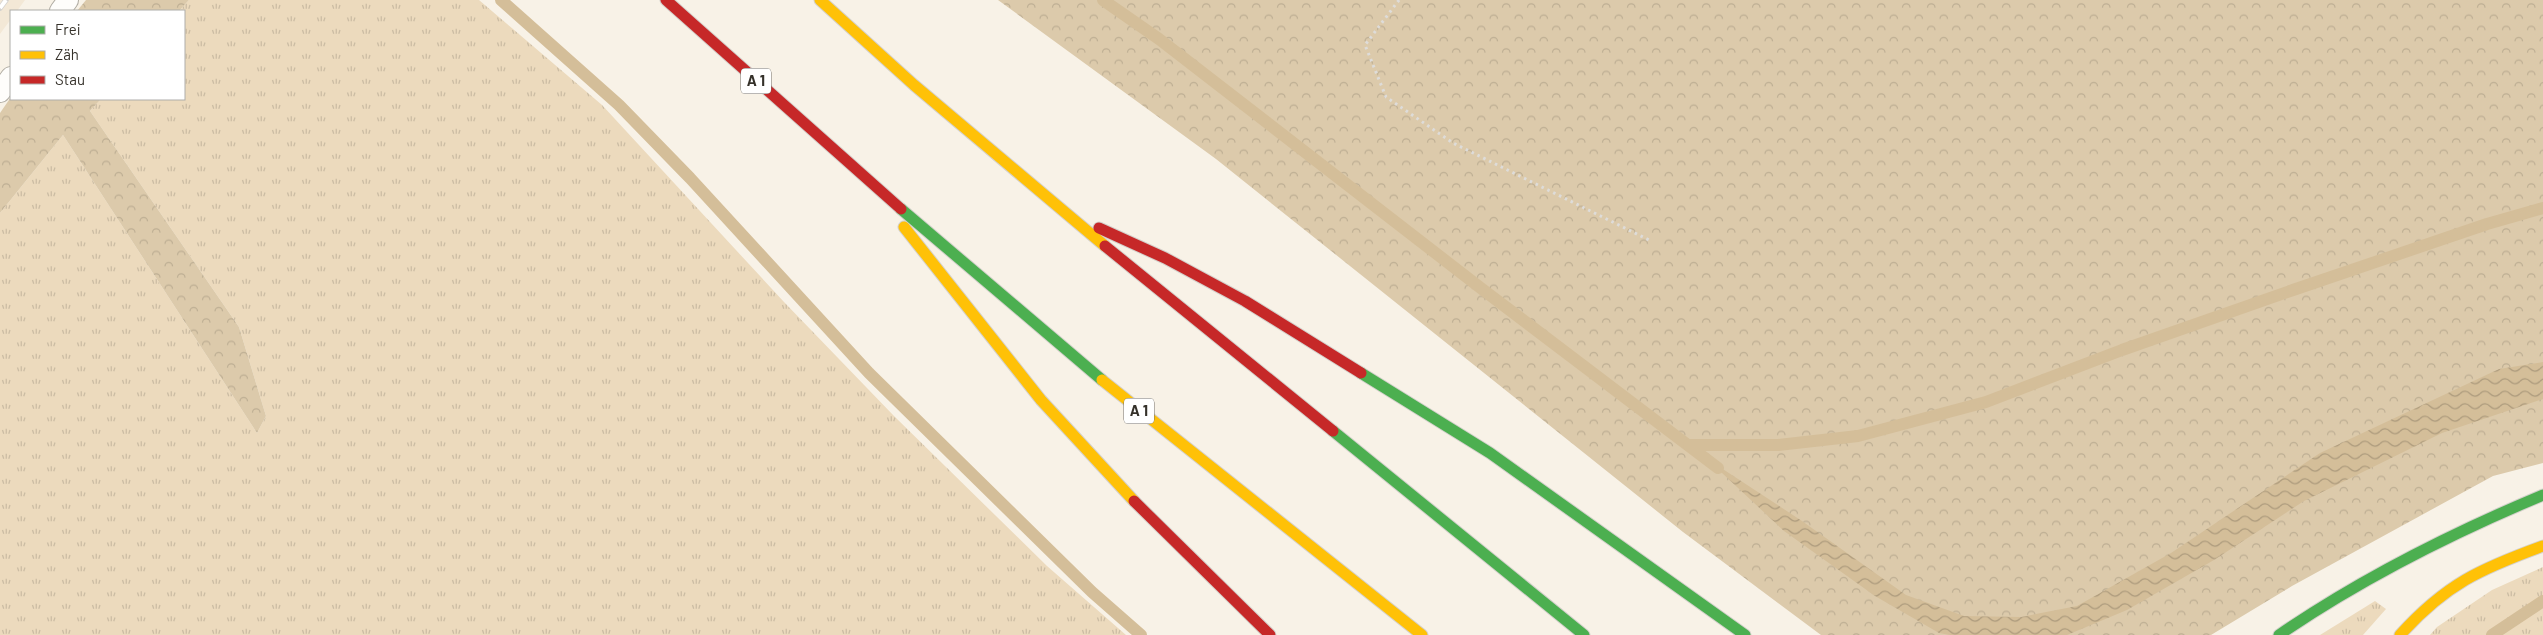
<svg xmlns="http://www.w3.org/2000/svg" width="2543" height="635" font-family="Barlow,sans-serif">
<style>
.built{fill:#f3e8d6}
.grass{fill:url(#grass-tufts)}
.forest{fill:url(#forest-crowns)}
.water{fill:url(#water-waves)}
.lines{fill:none;stroke-linecap:round;stroke-linejoin:round}
.stream{stroke:#d4be99;stroke-width:12}
.lane-casing{stroke:#b0aca3;stroke-width:22}
.fast-casing{stroke:#d4d1cc;stroke-width:13}
.slow-casing{stroke:#d4d1cc;stroke-width:13}
.jam-casing{stroke:#d4d1cc;stroke-width:13}
.path{stroke:#dedcd9;stroke-width:3;stroke-dasharray:2.5 4;stroke-linecap:butt}
.lane{stroke:#fefdfb;stroke-width:20}
.fast{stroke:#4caf50;stroke-width:11}
.slow{stroke:#ffc107;stroke-width:11}
.jam{stroke:#c62828;stroke-width:11}
.rail-casing{stroke:#d3d1ce;stroke-width:5.5}
.rail{stroke:#fff;stroke-width:4;stroke-dasharray:11;stroke-linecap:butt}
.labels{text-anchor:middle;stroke-width:5;stroke-linejoin:round;paint-order:stroke}
.shield{fill:#fff;stroke:#726f6a;stroke-width:1}
.shield-label{font-size:15px;font-weight:bold;fill:#35312a}
</style>
<defs>
<pattern id="grass-tufts" width="24" height="20" patternUnits="userSpaceOnUse" patternTransform="scale(1.25)"><rect width="24" height="20" fill="#ecdabd"/><path d="M3 7l-1-3M5 7V3M7 7l1-3M15 17l-1-3M17 17v-4M19 17l1-3" fill="none" stroke="#cbbca3"/></pattern>
<pattern id="forest-crowns" width="20" height="18" patternUnits="userSpaceOnUse" patternTransform="scale(1.25)"><rect width="20" height="18" fill="#dccaab"/><path d="M2 6a3 3 0 1 1 6 0M12 15a3 3 0 1 1 6 0" fill="none" stroke="#bdae93"/></pattern>
<pattern id="water-waves" width="16" height="10" patternUnits="userSpaceOnUse" patternTransform="scale(1.25)"><rect width="16" height="10" fill="#d4be99"/><path d="M0 5q4-4 8 0t8 0" fill="none" stroke="#ad9b7d"/></pattern>
</defs>
<rect width="100%" height="100%" fill="#f8f2e7"/>
<polygon class="built" points="0,0 25,0 17,11 11,11 11,19 0,34"/>
<g class="grass">
<polygon points="189,0 479,0 602,105 784,302 894,416 1047,566 1126,635 0,635 0,213 63,135 257,433 266,416 239,327 90,111 101,99 184,99 184,11 179,11"/>
<polygon points="2543,567 2543,635 2430,635 2437,627 2492,590"/>
<polygon points="2375,601 2386,609 2363,635 2320,635"/>
</g>
<g class="forest">
<polygon points="86,0 189,0 179,11 77,11"/>
<polygon points="998,0 2543,0 2543,463 2493,476 2292,586 2211,635 1821,635 1683,532 1216,159"/>
<polygon points="11,97 101,99 90,111 239,327 266,416 257,433 63,135 0,213 0,113"/>
</g>
<polygon class="water" points="2543,362 2543,399 2442,433 2304,501 2214,560 2127,610 2067,635 1950,635 1939,633 1875,596 1784,531 1706,458 1802,521 1906,595 1964,616 2021,617 2077,606 2171,553 2320,453 2499,369"/>
<g class="lines">
<g class="stream">
<polyline points="501,0 619,105 690,178 869,373 1092,592 1141,635"/>
<polyline points="1103,0 1159,39 1482,289 1718,468"/>
<polyline points="1689,445 1778,445 1858,436 1986,402 2122,350 2293,290 2487,224 2543,208"/>
<polyline points="2492,635 2543,601"/>
</g>
<defs>
<g id="lane">
<polyline points="60,11 68,0"/>
<polyline points="0,92 11,77"/>
</g>
<g id="fast">
<polyline points="901,209 1102,380"/>
<polyline points="1361,373 1490,453 1745,635"/>
<polyline points="1333,431 1584,635"/>
<path d="M2279 635C2362 578 2450 534 2543 495"/>
</g>
<g id="slow">
<polyline points="820,0 914,85 1105,246"/>
<polyline points="904,227 1041,400 1134,501"/>
<polyline points="1102,380 1422,635"/>
<path d="M2400 635C2446 584 2480 569 2543 546"/>
</g>
<g id="jam">
<polyline points="666,0 901,209"/>
<polyline points="1099,228 1165,258 1245,301 1361,373"/>
<polyline points="1105,246 1333,431"/>
<polyline points="1134,501 1270,635"/>
</g>
</defs>
<use href="#lane" class="lane-casing"/>
<use href="#fast" class="fast-casing"/>
<use href="#slow" class="slow-casing"/>
<use href="#jam" class="jam-casing"/>
<polyline class="path" points="1399,0 1365,45 1386,97 1453,143 1649,240"/>
<use href="#lane" class="lane"/>
<use href="#fast" class="fast"/>
<use href="#slow" class="slow"/>
<use href="#jam" class="jam"/>
<defs>
<polyline id="rail" points="0,8 6,0"/>
</defs>
<use href="#rail" class="rail-casing"/>
<use href="#rail" class="rail"/>
</g>
<g class="labels">
<g class="shield">
<rect x="741" y="68.5" width="30" height="25" rx="4"/>
<rect x="1124" y="398.5" width="30" height="25" rx="4"/>
</g>
<g class="shield-label">
<text x="756" y="86">A 1</text>
<text x="1139" y="416">A 1</text>
</g>
</g>
<rect x="10" y="10" width="175" height="90" fill="#ffffff" stroke="#aeadaa"/>
<rect x="20" y="26" width="25" height="8" fill="#4caf50" stroke="#aeadaa"/>
<text x="55" y="35" font-size="15" fill="#35312a">Frei</text>
<rect x="20" y="51" width="25" height="8" fill="#ffc107" stroke="#aeadaa"/>
<text x="55" y="60" font-size="15" fill="#35312a">Zäh</text>
<rect x="20" y="76" width="25" height="8" fill="#c62828" stroke="#aeadaa"/>
<text x="55" y="85" font-size="15" fill="#35312a">Stau</text>
</svg>
